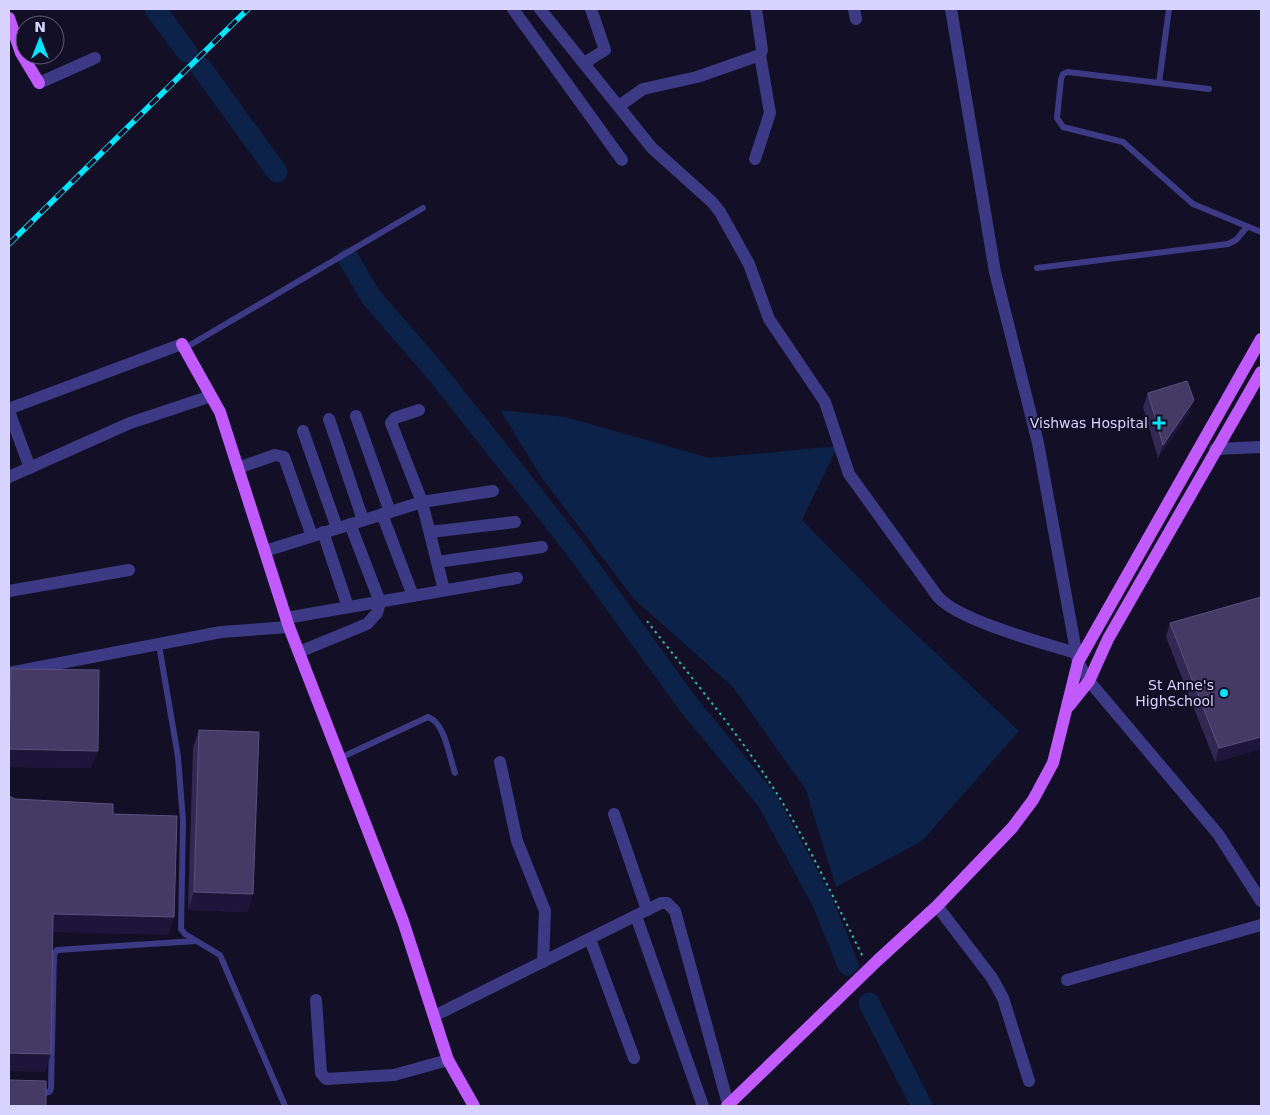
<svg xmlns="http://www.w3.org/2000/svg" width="1270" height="1115" font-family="'DejaVu Sans',sans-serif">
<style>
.water{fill:#0c2248}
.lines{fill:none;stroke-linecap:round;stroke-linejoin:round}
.river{stroke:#0c2248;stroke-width:21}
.path{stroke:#2fb8b0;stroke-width:2;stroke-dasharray:2.5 4;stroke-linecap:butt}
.lane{stroke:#3d3a85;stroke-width:6}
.street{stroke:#3d3a85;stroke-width:12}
.primary{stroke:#c25bff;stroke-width:12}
.rail-casing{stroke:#00e5ff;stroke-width:5.5}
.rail{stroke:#130f26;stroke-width:4;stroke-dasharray:11;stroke-linecap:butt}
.wall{fill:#312854}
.shaded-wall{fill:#1d163a}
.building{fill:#433a66;stroke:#5a527e}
.poi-dot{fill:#00e5ff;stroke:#130f26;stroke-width:2}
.labels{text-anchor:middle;stroke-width:4;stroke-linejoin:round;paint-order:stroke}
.poi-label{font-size:14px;fill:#d9d4ff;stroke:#130f26;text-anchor:end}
</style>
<rect width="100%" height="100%" fill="#130f26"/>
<polygon class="water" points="500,410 565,417 710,458 838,446 802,520 893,613 1019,731 922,841 836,887 806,790 733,687 634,599 541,477"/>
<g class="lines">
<g class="river">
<polyline points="155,9 187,52"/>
<polyline points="200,66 277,172"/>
<polyline points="348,258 371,297 436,372 575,548 688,704 767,800 822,901 848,965"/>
<polyline points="869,1003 922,1106"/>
</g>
<path class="path" d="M647 621C692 679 742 737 781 800 812 851 837 905 864 959"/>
<g class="lane">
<polyline points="1159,83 1169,9"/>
<polyline points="1209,89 1068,72 1063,74 1061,79 1057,118 1063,127 1123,142 1193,204 1261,232"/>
<polyline points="1037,268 1228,244 1236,240 1247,227"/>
<polyline points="185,348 423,208"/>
<polyline points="159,645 178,757 183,821 181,929 185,934 220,955 285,1106"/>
<path d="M340 758 428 717C445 723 449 756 455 773"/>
<polyline points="40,1094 49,1092 51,1089 54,954 57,950 196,941"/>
</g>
<g class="street">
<polyline points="513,9 622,160"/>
<path d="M540 9 652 148 712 202 720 212 749 264 769 319 825 402 849 474 938 597C960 621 1043 643 1076 653"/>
<polyline points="854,9 856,19"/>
<polyline points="951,9 995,272 1038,443 1078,662 1089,681 1218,834 1261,901"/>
<polyline points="584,63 605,50 591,9"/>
<polyline points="39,83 95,58"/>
<polyline points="619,106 643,89 697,77 760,55 762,50 756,9"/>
<polyline points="755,159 770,113 760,55"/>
<polyline points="419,410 395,418 391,423 422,502 444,590"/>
<polyline points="356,416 390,512"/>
<polyline points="329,419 363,520"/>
<polyline points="303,431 337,528"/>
<polyline points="1215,449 1261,447"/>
<polyline points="30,468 10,414 11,408 182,344"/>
<polyline points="238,468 275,455 284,457 312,536"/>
<polyline points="9,477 130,423 211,396"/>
<polyline points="382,514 413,596"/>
<polyline points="323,532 348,607"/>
<polyline points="430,532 515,522"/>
<polyline points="265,551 422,502 493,491"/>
<polyline points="437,562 542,547"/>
<polyline points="9,591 129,570"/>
<polyline points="286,618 517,578"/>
<polyline points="299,652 367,624 377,613 380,602 350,524"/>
<polyline points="9,673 221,632 289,627"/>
<polyline points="500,762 517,841 545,911 543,962"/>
<polyline points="614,814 647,910"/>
<polyline points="937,906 992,978 1003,998 1029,1081"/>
<polyline points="636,916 703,1106"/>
<polyline points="590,939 634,1058"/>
<polyline points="1067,980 1261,925"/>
<polyline points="316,1000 321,1073 326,1079 394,1075 448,1060"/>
<polyline points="434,1016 661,903 667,903 675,911 728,1104"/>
</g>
<g class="primary">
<polyline points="9,18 21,53 39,83"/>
<polyline points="182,344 220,412 289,627 403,921 448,1060 474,1106"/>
<polyline points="1069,706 1089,681 1108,639 1261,372"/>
<polyline points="727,1106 878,960 937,906 1012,828 1033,800 1053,763 1078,662 1261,339"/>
</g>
<defs>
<polyline id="rail" points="9,244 248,9"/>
</defs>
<use href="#rail" class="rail-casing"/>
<use href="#rail" class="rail"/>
</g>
<g class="wall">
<polygon points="1148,393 1189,413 1158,458 1143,407"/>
<polygon points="1261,597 1261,749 1215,762 1166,637 1170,623"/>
<polygon points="11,669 91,768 9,767 9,673"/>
<polygon points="199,730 253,894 247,912 188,910 193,747"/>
</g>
<g class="shaded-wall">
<polygon points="1194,400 1189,413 1158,458 1163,445"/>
<polygon points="1261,737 1261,749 1215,762 1219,748"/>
<polygon points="9,749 98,751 91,768 9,767"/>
<polygon points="194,892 253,894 247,912 188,910"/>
<polygon points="53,914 174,917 168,935 47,932"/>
<polygon points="9,1053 51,1054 45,1072 9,1071"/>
</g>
<g class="building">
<polygon points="1187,381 1194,400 1163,445 1148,393"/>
<polygon points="1261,597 1261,737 1219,748 1170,623"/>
<polygon points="11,669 99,670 98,751 9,749"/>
<polygon points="199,730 259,732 253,894 194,892"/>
<polygon points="9,796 15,799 113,804 113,814 177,816 174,917 53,914 51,1054 9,1053"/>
<polygon points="9,1080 46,1081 46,1106 9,1106"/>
</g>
<g class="poi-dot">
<path d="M1156.5 415.5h5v5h5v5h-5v5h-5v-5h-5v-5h5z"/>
<circle cx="1224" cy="693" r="5"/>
</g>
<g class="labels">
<g class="poi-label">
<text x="1148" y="428">Vishwas Hospital</text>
<text x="1214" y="690">St Anne's<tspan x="1214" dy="16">HighSchool</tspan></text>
</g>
</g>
<rect width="1270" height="1115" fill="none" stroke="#d9d4ff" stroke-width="20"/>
<g transform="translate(40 40)"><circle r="24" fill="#130f26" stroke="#625e7d"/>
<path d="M0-4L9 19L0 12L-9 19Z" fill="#00e5ff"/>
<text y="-8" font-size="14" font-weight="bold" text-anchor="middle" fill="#d9d4ff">N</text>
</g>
</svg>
